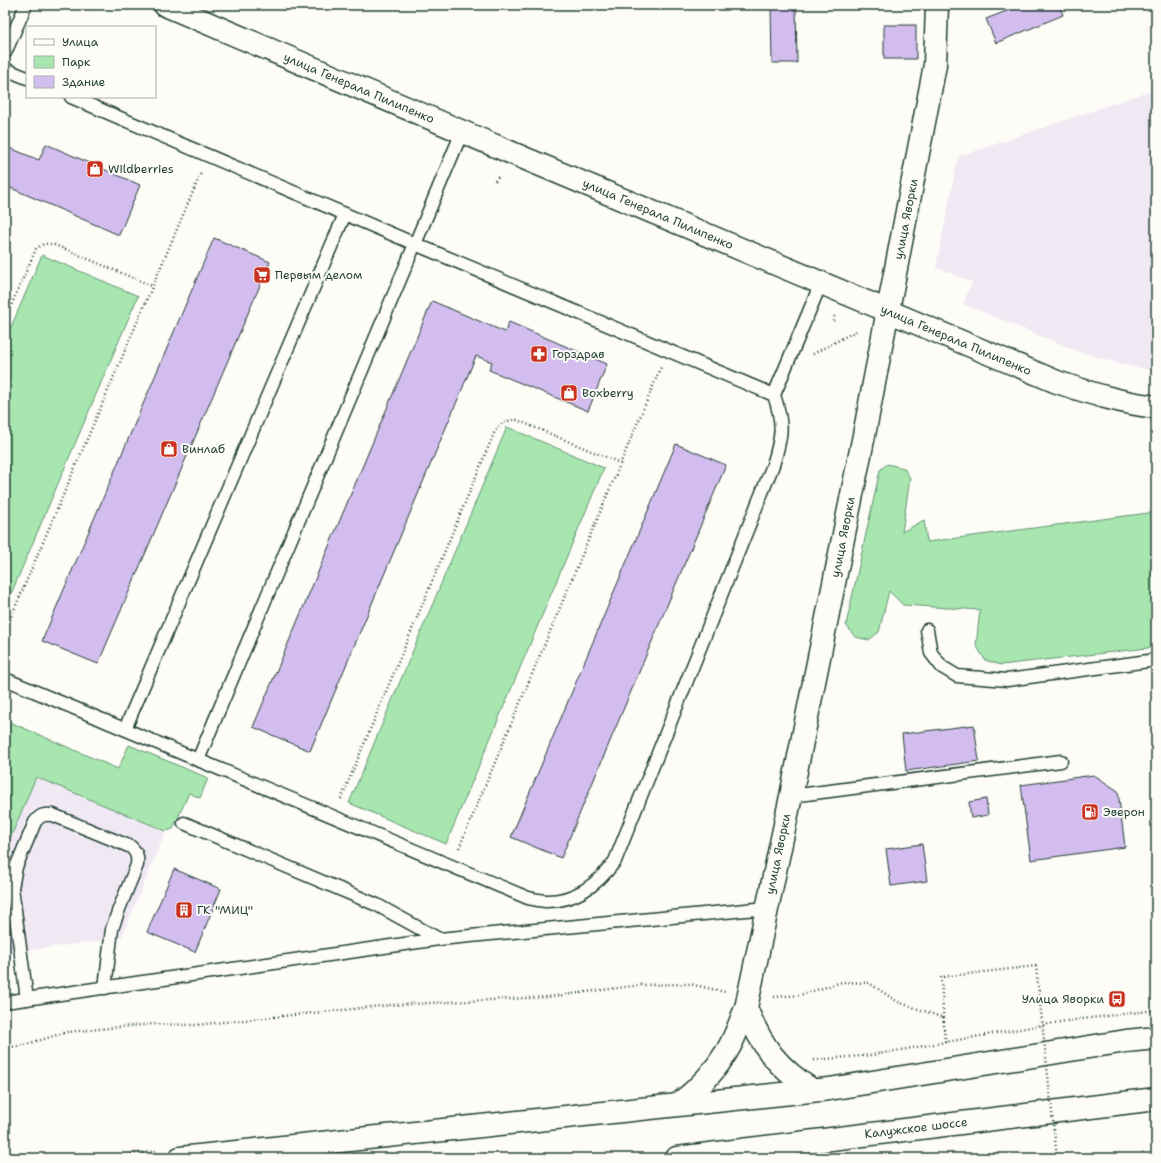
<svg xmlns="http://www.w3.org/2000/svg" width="1161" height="1163" font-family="'Shantell Sans',sans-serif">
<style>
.built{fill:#f0e9f4}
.green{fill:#a7e7af;stroke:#639272}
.building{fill:#d2bdee;stroke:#1f3d34}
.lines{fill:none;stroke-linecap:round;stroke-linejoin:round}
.service-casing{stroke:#1f3d34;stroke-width:15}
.minor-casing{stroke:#1f3d34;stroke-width:25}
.tertiary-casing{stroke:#1f3d34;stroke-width:25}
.trunk-casing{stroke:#1f3d34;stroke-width:25}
.path{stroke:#1f3d34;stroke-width:2.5;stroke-dasharray:1 3;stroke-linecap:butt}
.service{stroke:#fdfcf7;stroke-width:12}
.minor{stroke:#fdfcf7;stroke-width:22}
.tertiary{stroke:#fdfcf7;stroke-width:22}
.trunk{stroke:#fdfcf7;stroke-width:22}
.path-bridge{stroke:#1f3d34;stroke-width:2.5;stroke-dasharray:1 3;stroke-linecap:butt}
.labels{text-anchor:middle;stroke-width:4;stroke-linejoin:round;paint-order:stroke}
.street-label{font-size:12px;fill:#1f3d34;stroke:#fdfcf7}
.poi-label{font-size:12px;fill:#1f3d34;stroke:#fdfcf7;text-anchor:start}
</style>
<rect width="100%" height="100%" fill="#fdfcf7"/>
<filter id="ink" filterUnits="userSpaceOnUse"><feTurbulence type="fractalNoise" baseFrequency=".025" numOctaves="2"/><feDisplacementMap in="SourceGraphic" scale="8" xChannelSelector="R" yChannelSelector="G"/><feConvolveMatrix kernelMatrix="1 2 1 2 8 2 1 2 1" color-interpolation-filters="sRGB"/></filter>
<g filter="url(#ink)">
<g class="built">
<polygon points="1156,89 1156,371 1112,362 1075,350 963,304 972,282 936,267 958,157"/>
<polygon points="36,777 166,831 121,938 8,953 5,931 5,851"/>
</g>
<g class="green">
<polygon points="42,255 138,296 5,608 5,341"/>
<polygon points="507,427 604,468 446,844 349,803"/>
<polygon points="887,464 904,468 910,478 902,532 924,520 927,542 1156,512 1156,647 1001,665 985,660 976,645 980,610 903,605 889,591 879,632 869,640 855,637 846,625 880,470"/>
<polygon points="5,720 118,769 129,745 208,778 200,798 189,793 173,829 166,831 36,777 5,851"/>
</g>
<g class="building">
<polygon points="771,5 796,5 797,63 772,63"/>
<polygon points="1022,5 1059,5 1063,15 996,43 986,19"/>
<rect x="884" y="25" width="32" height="34"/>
<polygon points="46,144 140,185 119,235 11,188 5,202 5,146 39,160"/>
<polygon points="214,238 270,262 98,664 42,641"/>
<polygon points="432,301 505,332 509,322 607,364 588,411 489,370 492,362 476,356 310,751 253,727"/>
<polygon points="676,444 726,465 561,858 511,837"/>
<polygon points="974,725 979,761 906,771 902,734"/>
<polygon points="1094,775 1118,791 1125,847 1031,860 1021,785"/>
<polygon points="986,799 988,815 971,818 969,802"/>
<polygon points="922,844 927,881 891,886 886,849"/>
<polygon points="174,869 221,889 195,952 147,932"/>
</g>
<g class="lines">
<defs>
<g id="service">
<polyline points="5,53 26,5"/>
<polyline points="5,69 27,78"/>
<polyline points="71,97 415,244 462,132"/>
<path d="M774 395 415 244 198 760 528 898C534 899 541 901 547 901 576 901 598 884 615 861L773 465C782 436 784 425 774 395L821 283"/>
<polyline points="927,630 931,653 942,667 957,676 1007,680 1156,660"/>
<polyline points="5,679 198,760"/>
<polyline points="125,729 345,214"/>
<polyline points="791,796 1061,761"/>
<polyline points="184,823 377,905 439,939"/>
<path d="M27 999 12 888 16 867 35 822C40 815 44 814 53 815L131 847C137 853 138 857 137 865L119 909 112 929 105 988"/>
<polyline points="5,1002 439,939 767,908"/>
</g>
<g id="minor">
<path d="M165 5 519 156 1057 382C1090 393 1121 403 1156 407"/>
<path d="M812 1090C777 1067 762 1047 746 1008L791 796 865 430 926 112 935 65 937 5"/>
<path d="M679 1104C698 1089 714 1073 727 1051 735 1038 740 1022 746 1008"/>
</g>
<polyline id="tertiary" points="180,1158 829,1089 1126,1041 1156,1038"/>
<polyline id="trunk" points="677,1158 1156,1099"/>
</defs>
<use href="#service" class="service-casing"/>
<use href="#minor" class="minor-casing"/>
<use href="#tertiary" class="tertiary-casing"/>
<use href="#trunk" class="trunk-casing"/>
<g class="path">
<polyline points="495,181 500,175"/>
<path d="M5 319 36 249C43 243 47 243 55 245L152 286"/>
<polyline points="833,321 835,315"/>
<polyline points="813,354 856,331"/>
<polyline points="5,631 201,173"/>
<path d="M341 799 495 431C501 423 506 420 517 420L620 463"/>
<polyline points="459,848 661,367"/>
<polyline points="774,997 800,995 842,982 869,983 898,1002 944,1018"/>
<polyline points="945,1042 941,977 1036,966"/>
<polyline points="5,1048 24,1045 67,1032 153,1024 195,1025 391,1005 548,997 641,985 690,984 725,992"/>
<polyline points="814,1060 872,1055 1066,1021 1156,1010"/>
<polyline points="99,1158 156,1151"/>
</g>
<use href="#service" class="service"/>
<use href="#minor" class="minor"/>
<use href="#tertiary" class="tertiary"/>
<use href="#trunk" class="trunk"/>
<polyline class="path-bridge" points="1036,966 1057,1158"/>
</g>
</g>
<defs>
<symbol id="shop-square" viewBox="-11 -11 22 22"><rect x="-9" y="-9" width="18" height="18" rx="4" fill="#c8321e" stroke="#fdfcf7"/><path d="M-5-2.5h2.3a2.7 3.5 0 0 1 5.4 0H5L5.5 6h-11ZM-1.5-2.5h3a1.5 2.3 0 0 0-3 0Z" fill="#fff"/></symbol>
<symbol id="supermarket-square" viewBox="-11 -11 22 22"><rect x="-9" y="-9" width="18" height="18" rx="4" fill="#c8321e" stroke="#fdfcf7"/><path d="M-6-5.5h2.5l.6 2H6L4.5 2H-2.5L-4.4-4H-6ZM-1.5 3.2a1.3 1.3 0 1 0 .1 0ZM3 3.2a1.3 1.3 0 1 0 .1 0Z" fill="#fff"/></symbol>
<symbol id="pharmacy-square" viewBox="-11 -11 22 22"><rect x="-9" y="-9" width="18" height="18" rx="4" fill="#c8321e" stroke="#fdfcf7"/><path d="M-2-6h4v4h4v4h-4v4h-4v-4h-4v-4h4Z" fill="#fff"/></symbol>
<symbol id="fuel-square" viewBox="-11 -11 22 22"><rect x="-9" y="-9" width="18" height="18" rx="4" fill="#c8321e" stroke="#fdfcf7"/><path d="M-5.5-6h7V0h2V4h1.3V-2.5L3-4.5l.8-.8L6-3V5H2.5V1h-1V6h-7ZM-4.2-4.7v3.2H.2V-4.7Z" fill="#fff"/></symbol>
<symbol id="building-square" viewBox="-11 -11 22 22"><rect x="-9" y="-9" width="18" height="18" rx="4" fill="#c8321e" stroke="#fdfcf7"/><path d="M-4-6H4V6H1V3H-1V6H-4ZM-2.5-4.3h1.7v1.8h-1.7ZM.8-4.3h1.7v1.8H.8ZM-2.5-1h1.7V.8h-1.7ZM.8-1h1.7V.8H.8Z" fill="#fff"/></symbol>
<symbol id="bus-square" viewBox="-11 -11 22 22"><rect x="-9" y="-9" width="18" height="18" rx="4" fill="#c8321e" stroke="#fdfcf7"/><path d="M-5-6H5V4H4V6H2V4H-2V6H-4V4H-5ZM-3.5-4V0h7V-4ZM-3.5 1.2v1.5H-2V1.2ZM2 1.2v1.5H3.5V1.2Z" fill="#fff"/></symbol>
</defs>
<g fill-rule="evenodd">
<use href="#shop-square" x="85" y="159" width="20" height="20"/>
<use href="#supermarket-square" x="252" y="265" width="20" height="20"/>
<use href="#pharmacy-square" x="529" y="344" width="20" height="20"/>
<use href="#shop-square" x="559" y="383" width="20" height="20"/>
<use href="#shop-square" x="159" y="439" width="20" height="20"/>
<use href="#fuel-square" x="1080" y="802" width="20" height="20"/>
<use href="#building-square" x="174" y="900" width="20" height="20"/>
<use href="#bus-square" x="1107" y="989" width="20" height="20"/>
</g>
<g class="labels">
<g class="street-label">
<text transform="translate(359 88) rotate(23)" y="4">улица Генерала Пилипенко</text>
<text transform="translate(658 214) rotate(23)" y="4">улица Генерала Пилипенко</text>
<text transform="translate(906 219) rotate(-79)" y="4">улица Яворки</text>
<text transform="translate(956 340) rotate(23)" y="4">улица Генерала Пилипенко</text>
<text transform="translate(843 537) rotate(-79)" y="4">улица Яворки</text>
<text transform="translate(778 854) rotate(-78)" y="4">улица Яворки</text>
<text transform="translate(916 1128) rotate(-7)" y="4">Калужское шоссе</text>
</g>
<g class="poi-label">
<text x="108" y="173">Wildberries</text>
<text x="275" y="279">Первым делом</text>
<text x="552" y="358">Горздрав</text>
<text x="582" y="397">Boxberry</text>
<text x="182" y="453">Винлаб</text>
<text x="1103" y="816">Эверон</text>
<text x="197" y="914">ГК "МИЦ"</text>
<text x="1104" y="1003" text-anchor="end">Улица Яворки</text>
</g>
</g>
<rect width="1161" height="1163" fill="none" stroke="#fdfcf7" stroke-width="20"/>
<rect x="10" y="10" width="1141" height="1143" fill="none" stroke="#1f3d34" stroke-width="1.5" filter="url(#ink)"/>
<rect x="26" y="26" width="130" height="72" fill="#fdfcf7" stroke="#a4b0a9"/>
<rect x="34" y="39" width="20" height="6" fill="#fdfcf7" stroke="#a4b0a9"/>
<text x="62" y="46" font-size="12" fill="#1f3d34">Улица</text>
<rect x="34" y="56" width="20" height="12" fill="#a7e7af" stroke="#a4b0a9"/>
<text x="62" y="66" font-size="12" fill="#1f3d34">Парк</text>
<rect x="34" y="76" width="20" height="12" fill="#d2bdee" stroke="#a4b0a9"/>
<text x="62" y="86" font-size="12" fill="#1f3d34">Здание</text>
</svg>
